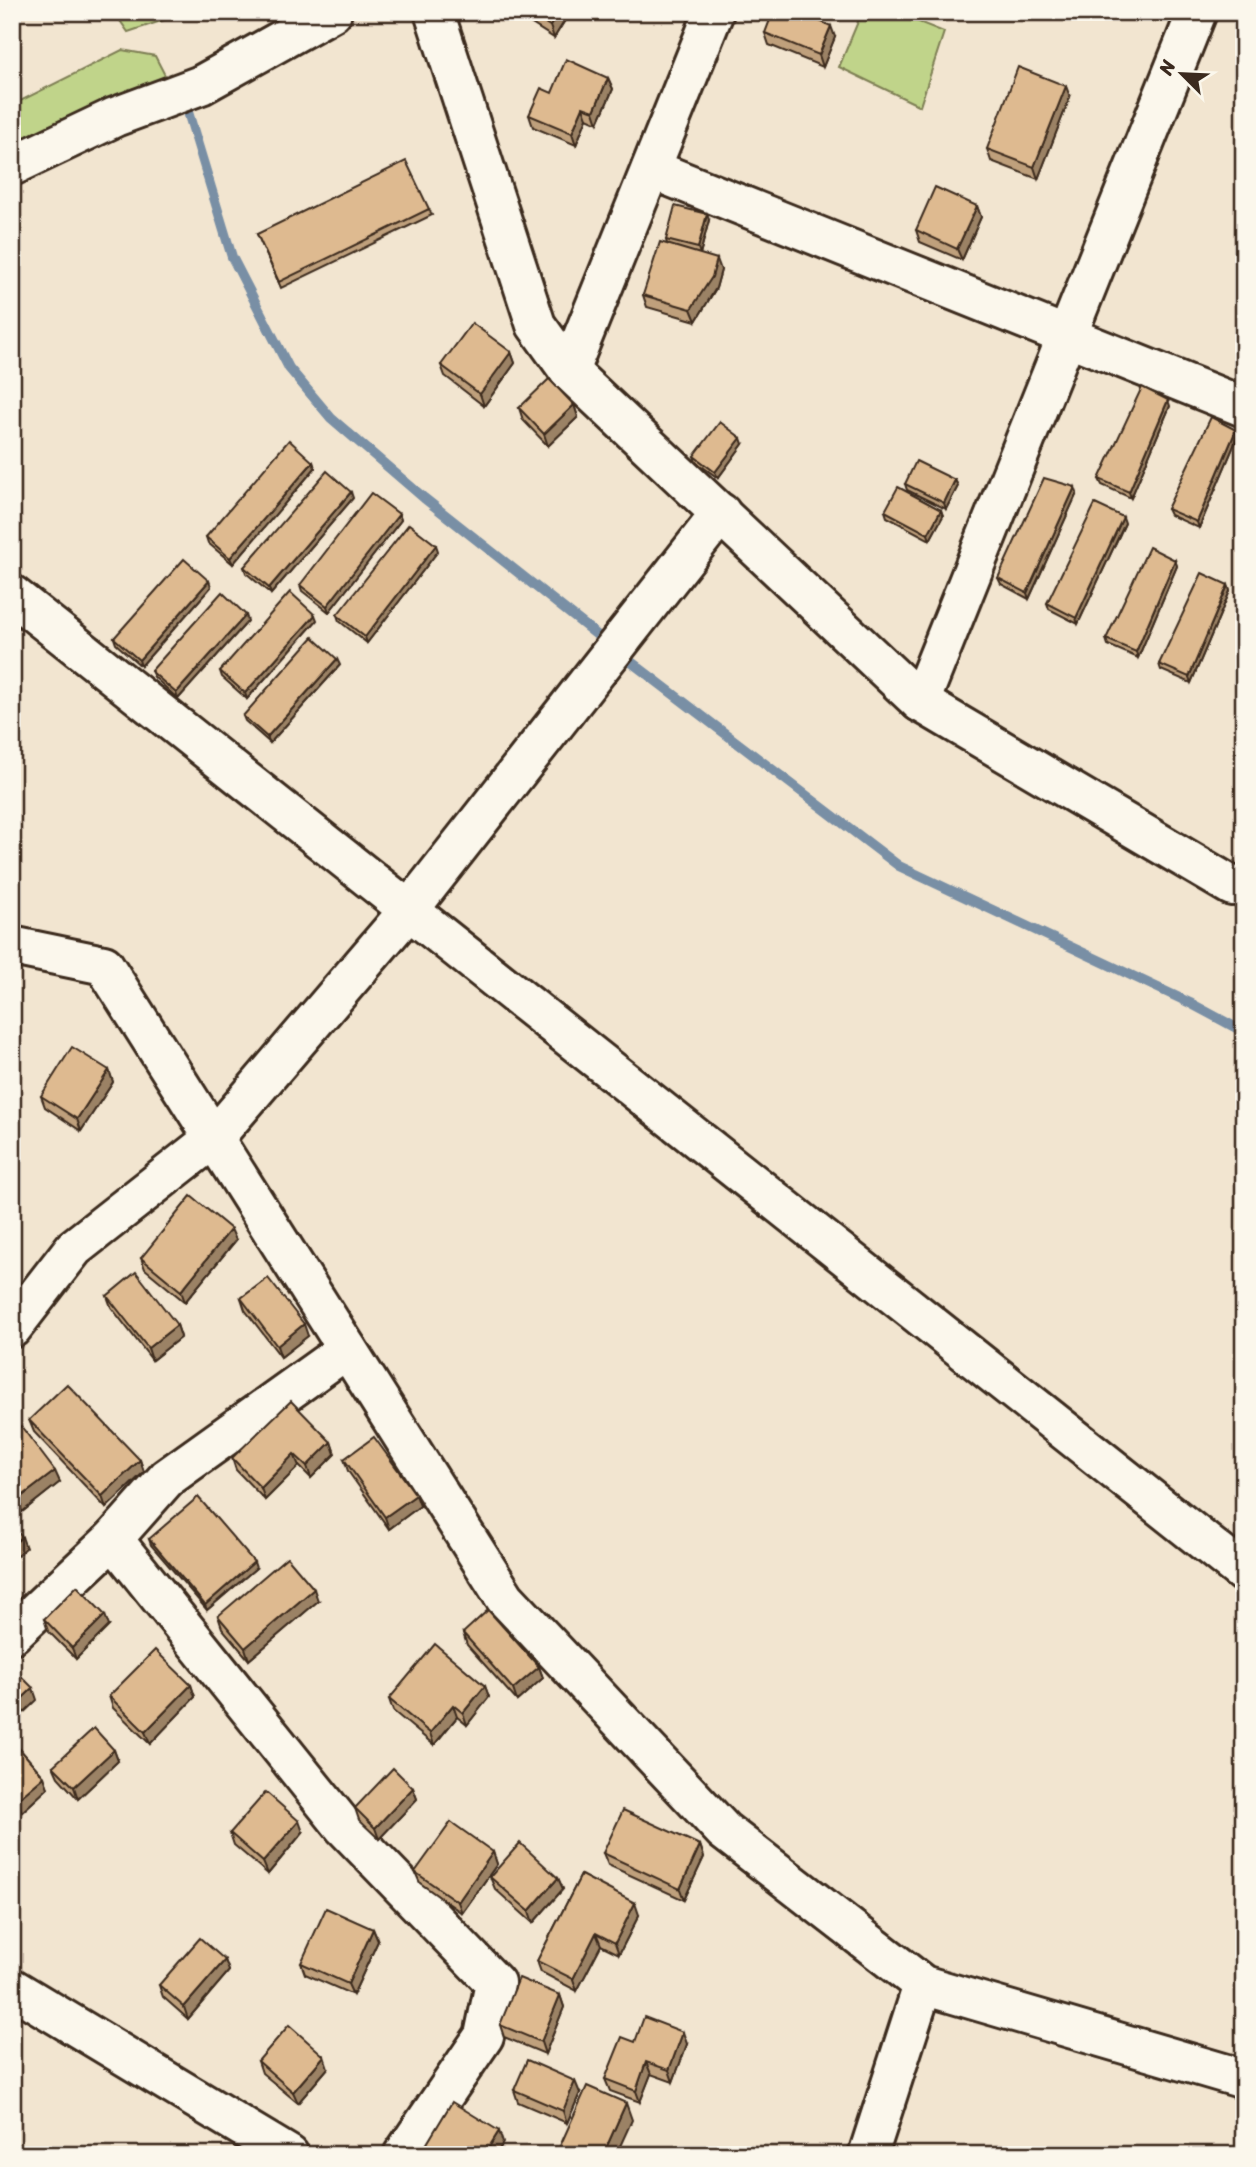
<svg xmlns="http://www.w3.org/2000/svg" width="1256" height="2167" font-family="Sriracha,sans-serif">
<style>
.green{fill:#c0d48a;stroke:#7e7f54;stroke-width:2}
.lines{fill:none;stroke-linecap:round;stroke-linejoin:round}
.stream{stroke:#798fa5;stroke-width:10}
.minor-casing{stroke:#3b2a1e;stroke-width:44}
.minor{stroke:#fbf7ec;stroke-width:38}
.wall{fill:#bfa07c;stroke:#3b2a1e;stroke-width:2}
.shaded-wall{fill:#9b8265;stroke:#3b2a1e;stroke-width:2}
.building{fill:#deba90;stroke:#3b2a1e;stroke-width:2}
</style>
<rect width="100%" height="100%" fill="#f2e5d0"/>
<filter id="ink" filterUnits="userSpaceOnUse"><feTurbulence type="fractalNoise" baseFrequency=".0143" numOctaves="2"/><feDisplacementMap in="SourceGraphic" scale="14" xChannelSelector="R" yChannelSelector="G"/><feConvolveMatrix kernelMatrix="1 2 1 2 8 2 1 2 1" color-interpolation-filters="sRGB"/></filter>
<g filter="url(#ink)">
<g class="green">
<polygon points="114,12 188,12 128,32"/>
<polygon points="862,12 894,12 944,32 920,106 839,67"/>
<polygon points="122,50 155,56 170,85 12,151 12,105"/>
</g>
<g class="lines">
<polyline class="stream" points="188,112 232,257 289,368 331,418 424,498 626,658 899,866 1190,1003 1244,1032"/>
<defs>
<g id="minor">
<polyline points="434,12 536,325 569,371 920,702 1232,886"/>
<polyline points="12,166 115,117 201,85 332,12"/>
<polyline points="651,169 1244,407"/>
<polyline points="569,371 714,12"/>
<polyline points="12,595 1244,1573"/>
<polyline points="920,702 1197,12"/>
<polyline points="12,946 104,965 505,1598 724,1831 923,1985 1244,2079"/>
<polyline points="12,1328 74,1248 214,1138 409,910 721,513"/>
<polyline points="113,1539 344,1827 495,1983 484,2036 403,2155"/>
<polyline points="12,1634 113,1539 167,1478 347,1349"/>
<polyline points="12,1988 289,2155"/>
<polyline points="868,2155 923,1985"/>
</g>
</defs>
<use href="#minor" class="minor-casing"/>
<use href="#minor" class="minor"/>
</g>
<g class="wall">
<polygon points="513,12 570,12 554,38"/>
<polygon points="765,33 835,37 823,67 769,45"/>
<polygon points="608,78 613,89 598,123 587,118 576,145 533,127 529,115 552,93"/>
<polygon points="1070,97 1038,179 991,161 987,149"/>
<polygon points="977,206 981,217 962,260 920,242 916,230"/>
<polygon points="429,209 432,215 281,288 257,234"/>
<polygon points="709,220 700,254 721,270 716,288 696,321 647,307 643,295 667,244 666,240"/>
<polygon points="511,352 515,363 484,406 445,376 441,365"/>
<polygon points="574,405 578,417 548,446 523,420 519,408"/>
<polygon points="1170,406 1131,498 1102,485 1099,479"/>
<polygon points="1236,430 1238,436 1199,528 1170,515 1167,509"/>
<polygon points="743,444 718,478 696,462 694,456"/>
<polygon points="313,462 315,468 233,564 208,543 206,537"/>
<polygon points="955,480 958,486 946,509 907,490 905,484"/>
<polygon points="1077,493 1029,599 1001,584 998,578"/>
<polygon points="353,498 271,594 246,573 244,567"/>
<polygon points="941,510 943,516 930,540 887,517 885,511"/>
<polygon points="399,514 401,520 329,612 302,591 300,585"/>
<polygon points="1125,523 1078,624 1049,609 1047,603"/>
<polygon points="438,551 367,643 339,621 337,615"/>
<polygon points="1175,560 1177,566 1138,658 1108,645 1106,639"/>
<polygon points="209,581 211,587 141,666 116,644 114,638"/>
<polygon points="1228,585 1230,591 1191,683 1161,670 1159,664"/>
<polygon points="317,620 247,699 222,677 220,671"/>
<polygon points="248,621 178,699 154,677 151,671"/>
<polygon points="340,665 270,743 245,721 243,716"/>
<polygon points="109,1070 113,1082 81,1131 45,1107 41,1096"/>
<polygon points="236,1240 185,1302 145,1269 141,1258"/>
<polygon points="107,1296 177,1325 181,1337 152,1360 111,1307"/>
<polygon points="241,1298 308,1336 281,1357 245,1310"/>
<polygon points="29,1420 140,1460 144,1472 106,1508 34,1432"/>
<polygon points="12,1433 60,1482 22,1512 12,1500"/>
<polygon points="331,1442 335,1454 311,1478 299,1466 265,1500 236,1470 232,1458"/>
<polygon points="344,1459 420,1506 389,1529 348,1471"/>
<polygon points="149,1539 256,1568 207,1610 151,1545"/>
<polygon points="318,1601 249,1660 222,1628 218,1616"/>
<polygon points="44,1619 109,1626 76,1659 48,1631"/>
<polygon points="463,1633 539,1667 543,1678 517,1701 467,1645"/>
<polygon points="191,1685 195,1697 150,1744 113,1708 109,1696"/>
<polygon points="485,1686 489,1697 467,1725 457,1717 434,1745 393,1711 389,1699"/>
<polygon points="12,1740 44,1777 48,1788 22,1812 12,1801"/>
<polygon points="114,1750 118,1761 78,1799 58,1777 53,1766"/>
<polygon points="413,1788 417,1799 379,1839 359,1820 355,1808"/>
<polygon points="303,1832 268,1874 234,1845 230,1833"/>
<polygon points="700,1845 704,1857 684,1900 608,1865 603,1853"/>
<polygon points="493,1852 497,1864 462,1913 420,1883 415,1872"/>
<polygon points="581,1875 639,1915 619,1954 601,1945 577,1991 541,1972 537,1961"/>
<polygon points="490,1877 558,1878 563,1889 533,1923 495,1889"/>
<polygon points="373,1929 378,1941 353,1995 305,1974 301,1963"/>
<polygon points="225,1960 229,1971 188,2019 163,1997 159,1985"/>
<polygon points="560,1995 564,2007 545,2054 504,2037 500,2025"/>
<polygon points="687,2044 673,2082 651,2074 640,2102 610,2091 605,2079"/>
<polygon points="258,2061 328,2068 298,2103 262,2073"/>
<polygon points="514,2090 580,2093 567,2123 518,2102"/>
</g>
<g class="shaded-wall">
<polygon points="559,12 570,12 554,38 550,26"/>
<polygon points="831,26 835,37 823,67 819,55"/>
<polygon points="608,78 613,89 598,123 594,111"/>
<polygon points="1066,86 1070,97 1038,179 1034,167"/>
<polygon points="583,107 587,118 576,145 572,133"/>
<polygon points="977,206 981,217 962,260 957,249"/>
<polygon points="707,214 709,220 700,254 698,248"/>
<polygon points="717,259 721,270 716,288 696,321 691,309"/>
<polygon points="511,352 515,363 484,406 480,394"/>
<polygon points="1168,400 1170,406 1131,498 1129,492"/>
<polygon points="574,405 578,417 548,446 544,434"/>
<polygon points="1236,430 1238,436 1199,528 1197,522"/>
<polygon points="741,438 743,444 718,478 715,472"/>
<polygon points="313,462 315,468 233,564 230,558"/>
<polygon points="955,480 958,486 946,509 944,503"/>
<polygon points="1075,487 1077,493 1029,599 1027,593"/>
<polygon points="351,492 353,498 271,594 269,588"/>
<polygon points="941,510 943,516 930,540 928,534"/>
<polygon points="399,514 401,520 329,612 327,606"/>
<polygon points="1123,517 1125,523 1078,624 1076,618"/>
<polygon points="436,545 438,551 367,643 365,637"/>
<polygon points="1175,560 1177,566 1138,658 1136,652"/>
<polygon points="209,581 211,587 141,666 139,660"/>
<polygon points="1228,585 1230,591 1191,683 1189,677"/>
<polygon points="246,615 248,621 178,699 176,693"/>
<polygon points="315,615 317,620 247,699 245,693"/>
<polygon points="337,659 340,665 270,743 267,737"/>
<polygon points="109,1070 113,1082 81,1131 77,1119"/>
<polygon points="231,1229 236,1240 185,1302 181,1291"/>
<polygon points="304,1324 308,1336 281,1357 277,1346"/>
<polygon points="177,1325 181,1337 152,1360 148,1348"/>
<polygon points="331,1442 335,1454 311,1478 307,1466"/>
<polygon points="294,1454 299,1466 265,1500 261,1488"/>
<polygon points="140,1460 144,1472 106,1508 102,1496"/>
<polygon points="55,1471 60,1482 22,1512 17,1500"/>
<polygon points="416,1495 420,1506 389,1529 385,1517"/>
<polygon points="22,1537 26,1548 12,1560 12,1545"/>
<polygon points="254,1562 256,1568 207,1610 205,1605"/>
<polygon points="314,1589 318,1601 249,1660 245,1648"/>
<polygon points="105,1615 109,1626 76,1659 72,1648"/>
<polygon points="539,1667 543,1678 517,1701 513,1689"/>
<polygon points="191,1685 195,1697 150,1744 145,1732"/>
<polygon points="485,1686 489,1697 467,1725 463,1713"/>
<polygon points="33,1688 37,1700 12,1724 12,1708"/>
<polygon points="453,1705 457,1717 434,1745 430,1733"/>
<polygon points="114,1750 118,1761 78,1799 74,1787"/>
<polygon points="44,1777 48,1788 22,1812 17,1800"/>
<polygon points="413,1788 417,1799 379,1839 375,1828"/>
<polygon points="299,1821 303,1832 268,1874 263,1862"/>
<polygon points="700,1845 704,1857 684,1900 680,1889"/>
<polygon points="493,1852 497,1864 462,1913 458,1902"/>
<polygon points="558,1878 563,1889 533,1923 529,1911"/>
<polygon points="635,1903 639,1915 619,1954 615,1943"/>
<polygon points="373,1929 378,1941 353,1995 348,1984"/>
<polygon points="596,1933 601,1945 577,1991 573,1979"/>
<polygon points="225,1960 229,1971 188,2019 184,2007"/>
<polygon points="560,1995 564,2007 545,2054 541,2042"/>
<polygon points="683,2032 687,2044 673,2082 669,2070"/>
<polygon points="324,2056 328,2068 298,2103 293,2092"/>
<polygon points="646,2062 651,2074 640,2102 636,2091"/>
<polygon points="575,2081 580,2093 567,2123 563,2111"/>
<polygon points="626,2103 632,2120 616,2155 603,2155"/>
<polygon points="499,2131 503,2143 496,2155 484,2155"/>
</g>
<g class="building">
<polygon points="528,12 559,12 550,26"/>
<polygon points="773,12 799,12 831,26 819,55 765,33"/>
<polygon points="566,59 608,78 594,111 583,107 572,133 529,115 541,88 552,93"/>
<polygon points="1018,67 1066,86 1034,167 987,149"/>
<polygon points="406,161 429,209 279,282 257,234"/>
<polygon points="935,187 977,206 957,249 916,230"/>
<polygon points="675,206 707,214 698,248 666,240"/>
<polygon points="660,242 717,259 712,277 691,309 643,295"/>
<polygon points="472,323 511,352 480,394 441,365"/>
<polygon points="549,379 574,405 544,434 519,408"/>
<polygon points="1142,387 1168,400 1129,492 1099,479"/>
<polygon points="1211,417 1236,430 1197,522 1167,509"/>
<polygon points="720,422 741,438 715,472 694,456"/>
<polygon points="289,440 313,462 230,558 206,537"/>
<polygon points="916,461 955,480 944,503 905,484"/>
<polygon points="327,471 351,492 269,588 244,567"/>
<polygon points="1044,478 1075,487 1027,593 998,578"/>
<polygon points="898,487 941,510 928,534 885,511"/>
<polygon points="371,493 399,514 327,606 300,585"/>
<polygon points="1095,504 1123,517 1076,618 1047,603"/>
<polygon points="409,524 436,545 365,637 337,615"/>
<polygon points="1149,547 1175,560 1136,652 1106,639"/>
<polygon points="184,559 209,581 139,660 114,638"/>
<polygon points="1202,573 1228,585 1189,677 1159,664"/>
<polygon points="222,592 246,615 176,693 151,671"/>
<polygon points="290,592 315,615 245,693 220,671"/>
<polygon points="313,637 337,659 267,737 243,716"/>
<polygon points="72,1047 109,1070 77,1119 41,1096"/>
<polygon points="191,1196 231,1229 181,1291 141,1258"/>
<polygon points="136,1272 177,1325 148,1348 107,1296"/>
<polygon points="268,1278 304,1324 277,1346 241,1298"/>
<polygon points="67,1384 140,1460 102,1496 29,1420"/>
<polygon points="291,1401 331,1442 307,1466 294,1454 261,1488 232,1458"/>
<polygon points="21,1426 55,1471 17,1500 12,1493 12,1433"/>
<polygon points="374,1437 416,1495 385,1517 344,1459"/>
<polygon points="198,1497 254,1562 205,1605 149,1539"/>
<polygon points="12,1525 22,1537 12,1545"/>
<polygon points="287,1557 314,1589 245,1648 218,1616"/>
<polygon points="77,1586 105,1615 72,1648 44,1619"/>
<polygon points="488,1610 539,1667 513,1689 463,1633"/>
<polygon points="435,1644 485,1686 463,1713 453,1705 430,1733 389,1699"/>
<polygon points="155,1650 191,1685 145,1732 109,1696"/>
<polygon points="12,1667 33,1688 12,1708"/>
<polygon points="94,1728 114,1750 74,1787 53,1766"/>
<polygon points="12,1740 44,1777 17,1800 12,1795"/>
<polygon points="393,1768 413,1788 375,1828 355,1808"/>
<polygon points="266,1792 299,1821 263,1862 230,1833"/>
<polygon points="623,1810 700,1845 680,1889 603,1853"/>
<polygon points="451,1822 493,1852 458,1902 415,1872"/>
<polygon points="520,1843 558,1878 529,1911 490,1877"/>
<polygon points="581,1875 635,1903 615,1943 596,1933 573,1979 537,1961"/>
<polygon points="326,1908 373,1929 348,1984 301,1963"/>
<polygon points="200,1938 225,1960 184,2007 159,1985"/>
<polygon points="519,1978 560,1995 541,2042 500,2025"/>
<polygon points="644,2017 683,2032 669,2070 646,2062 636,2091 605,2079 622,2037 635,2042"/>
<polygon points="289,2025 324,2056 293,2092 258,2061"/>
<polygon points="527,2060 575,2081 563,2111 514,2090"/>
<polygon points="587,2086 626,2103 603,2155 556,2155"/>
<polygon points="452,2102 499,2131 484,2155 420,2155"/>
</g>
</g>
<rect width="1256" height="2167" fill="none" stroke="#fbf7ec" stroke-width="42"/>
<rect x="21" y="21" width="1214" height="2125" fill="none" stroke="#3b2a1e" stroke-width="2.5" filter="url(#ink)"/>
<g transform="translate(1182 74) rotate(294)" stroke="#fbf7ec" stroke-width="5" paint-order="stroke">
<path d="M0-5L12 26L0 18L-12 26Z" fill="#3b2a1e"/>
<text y="-10" font-size="19" font-weight="bold" text-anchor="middle" fill="#3b2a1e">N</text>
</g>
</svg>
